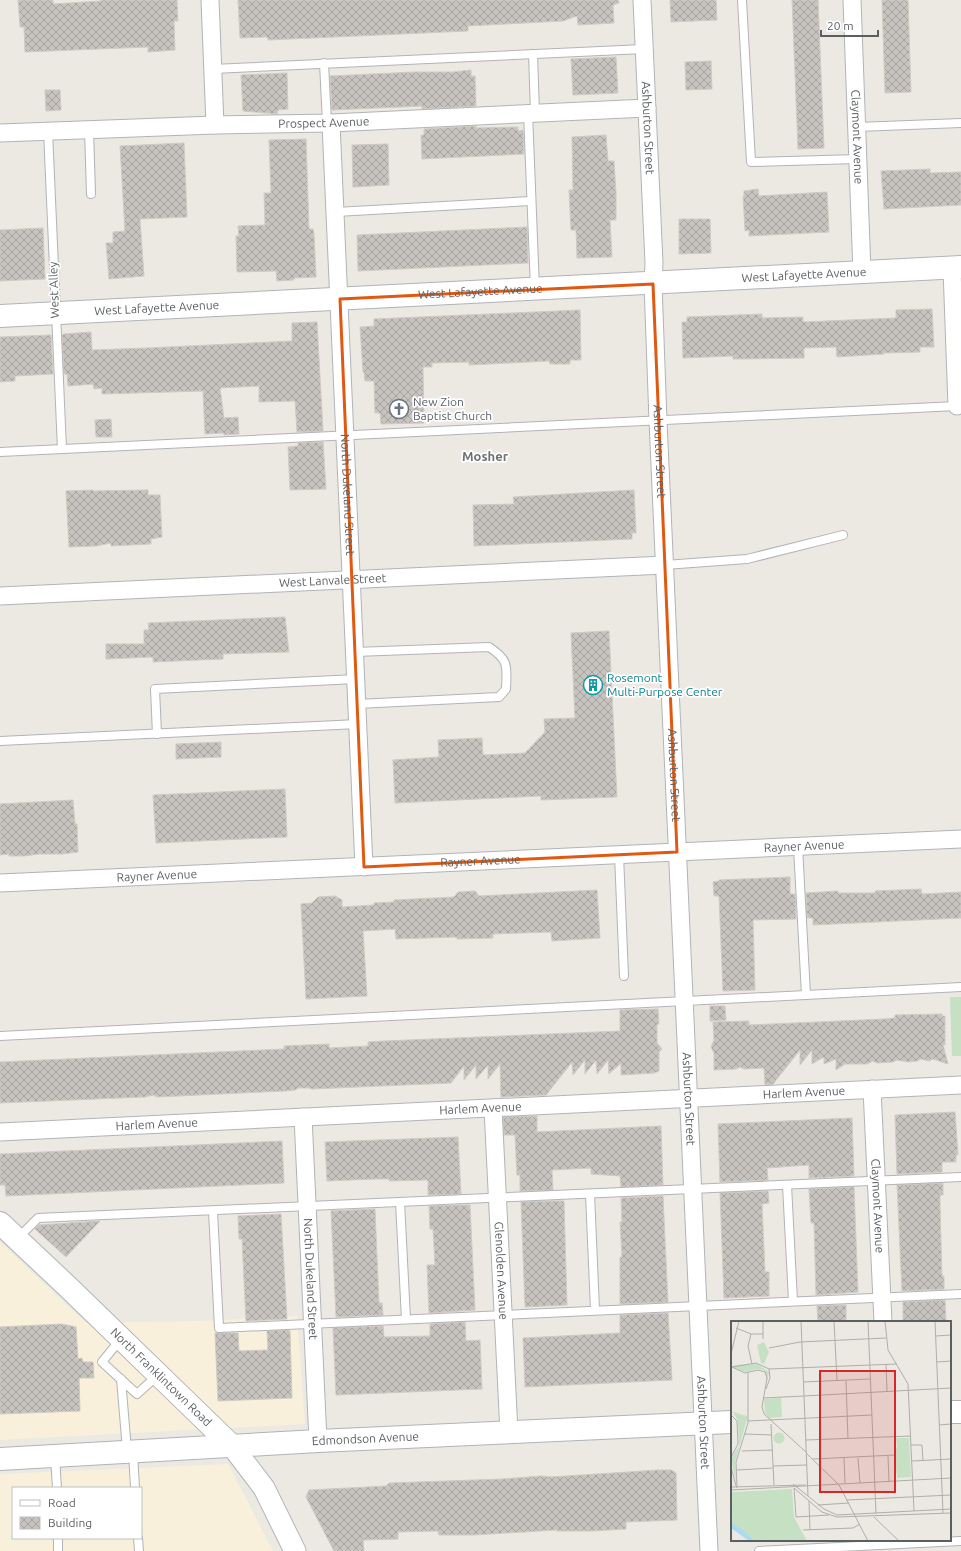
<svg xmlns="http://www.w3.org/2000/svg" width="961" height="1551" font-family="Ubuntu,sans-serif">
<style>
.commercial{fill:#f9f0db;fill-rule:evenodd}
.green{fill:#c5e0c3}
.building{fill:url(#building-cross-hatch);stroke:#d0cbc2}
.lines{fill:none;stroke-linecap:round;stroke-linejoin:round}
.service-casing{stroke:#b1b4b7;stroke-width:10}
.minor-casing{stroke:#b1b4b7;stroke-width:19}
.tertiary-casing{stroke:#b1b4b7;stroke-width:23}
.secondary-casing{stroke:#b0b3b7;stroke-width:24}
.service{stroke:#fff;stroke-width:8}
.minor{stroke:#fff;stroke-width:17}
.tertiary{stroke:#fff;stroke-width:21}
.secondary{stroke:#fff;stroke-width:22}
.marked{fill:none;stroke:#e15910;stroke-width:3;stroke-linejoin:round}
.labels{text-anchor:middle;stroke-width:3.5;stroke-linejoin:round;paint-order:stroke}
.street-label{font-size:12px;fill:#5b5f62;stroke:#fff}
.worship-label{font-size:12px;fill:#5b616d;stroke:#fff;text-anchor:start}
.culture-label{font-size:12px;fill:#0d838f;stroke:#fff;text-anchor:start}
.neighbourhood-label{font-size:13px;font-weight:bold;fill:#6c7174;stroke:#fff}
.inset-road{fill:none;stroke:#aeaeab;stroke-width:1}
.view{fill:#d62828;fill-opacity:0.15;stroke:#d62828;stroke-width:2}
.inset-edge{fill:none;stroke:#5b5f62;stroke-width:2}
</style>
<defs>
<pattern id="building-cross-hatch" width="8" height="8" patternUnits="userSpaceOnUse"><rect width="8" height="8" fill="#c7c4c0"/><path d="M0 0l8 8M0 8l8-8" fill="none" stroke="#a5a29f"/></pattern>
</defs>
<rect width="100%" height="100%" fill="#ece9e3"/>
<g class="commercial">
<polygon points="0,1242 86,1323 203,1321 297,1316 305,1424 0,1440"/>
<path d="M228 1464 273 1551H0V1474ZM13 1488H141V1538H13Z"/>
</g>
<polygon class="green" points="950,997 961,997 961,1056 952,1056"/>
<g class="building">
<polygon points="18,0 53,0 53,4 101,1 101,0 177,0 178,21 174,21 175,50 148,52 148,47 25,52 24,27 20,27"/>
<polygon points="238,0 618,0 619,3 613,5 614,23 578,25 577,16 563,21 468,26 468,31 268,40 267,37 240,38"/>
<polygon points="670,0 716,0 717,20 671,22"/>
<polygon points="792,0 818,0 824,148 798,149"/>
<polygon points="882,0 908,0 911,92 885,93"/>
<polygon points="616,57 618,93 573,95 571,59"/>
<polygon points="711,61 712,89 686,90 685,62"/>
<polygon points="471,70 471,76 475,76 476,106 422,109 422,106 332,110 330,76 415,72 453,72"/>
<polygon points="287,73 288,109 278,110 277,114 243,111 241,75"/>
<polygon points="45,90 60,90 61,110 46,111"/>
<polygon points="476,126 476,128 518,127 518,131 523,130 524,154 422,159 421,135 424,135 424,129"/>
<polygon points="606,135 608,161 614,161 616,193 616,220 610,220 612,257 577,258 576,230 571,230 569,190 573,190 572,137"/>
<polygon points="306,139 309,229 313,229 314,234 316,277 294,278 294,280 277,281 276,271 237,272 236,236 239,236 238,226 265,225 264,193 271,193 269,140"/>
<polygon points="184,143 187,217 140,219 144,276 109,279 106,243 113,243 113,232 125,231 120,146"/>
<polygon points="388,144 389,185 353,187 352,145"/>
<polygon points="930,169 930,173 961,172 961,205 884,209 881,171"/>
<polygon points="758,189 759,196 827,192 829,232 749,236 749,230 745,231 743,196 744,196 744,191"/>
<polygon points="679,219 710,219 711,253 679,254"/>
<polygon points="527,227 528,263 358,271 357,235"/>
<polygon points="43,228 45,279 0,281 0,230"/>
<polygon points="932,309 934,347 920,347 920,352 884,353 884,354 837,357 836,347 804,348 804,358 745,359 733,359 733,356 683,358 682,322 687,322 687,317 762,314 762,318 803,317 803,322 896,318 896,310"/>
<polygon points="580,310 581,360 570,360 570,364 550,364 549,361 469,365 469,362 432,363 432,367 423,367 424,423 381,424 380,413 375,413 374,381 365,381 364,372 363,372 360,327 374,326 374,319"/>
<polygon points="317,322 323,431 297,432 295,401 259,402 259,386 220,388 224,418 238,417 239,434 224,435 224,433 205,434 203,391 102,394 102,388 94,389 93,384 68,386 67,374 64,374 62,335 64,334 91,332 92,350 147,348 292,341 292,323"/>
<polygon points="51,335 53,374 15,376 15,381 0,382 0,337"/>
<polygon points="111,419 112,437 96,437 95,420"/>
<polygon points="323,442 326,489 290,490 288,447 298,446 298,443"/>
<polygon points="93,490 93,491 148,490 148,495 160,495 162,537 151,539 151,544 111,546 111,543 96,546 69,547 66,491"/>
<polygon points="634,490 636,533 632,533 632,539 474,546 473,505 514,504 513,497"/>
<polygon points="285,617 289,652 223,654 223,659 153,662 153,657 106,659 106,644 144,644 144,630 149,630 148,623"/>
<polygon points="609,631 617,797 541,800 541,796 395,803 393,760 439,757 438,740 482,738 483,755 525,753 545,732 544,719 575,718 571,633"/>
<polygon points="221,742 221,757 176,759 176,744"/>
<polygon points="285,789 287,837 156,843 153,795"/>
<polygon points="73,800 75,824 77,824 78,852 62,854 39,854 24,856 9,856 9,854 0,855 0,804"/>
<polygon points="790,877 790,894 795,894 796,919 753,920 755,990 723,991 719,896 714,896 713,882 719,881 719,880"/>
<polygon points="921,889 922,894 961,892 961,918 813,925 813,918 807,918 806,893 838,891 838,893 876,893 875,891"/>
<polygon points="597,890 600,938 552,941 551,932 493,934 493,938 457,939 457,937 396,939 395,929 363,931 367,996 306,999 301,904 312,903 318,897 335,896 342,900 342,907 374,905 374,903 394,902 394,900 454,897 458,892 475,891 479,896"/>
<polygon points="710,1006 725,1006 726,1020 710,1021"/>
<polygon points="658,1009 659,1024 657,1024 657,1043 662,1049 659,1052 659,1071 654,1073 621,1075 621,1063 609,1074 608,1060 597,1074 596,1060 585,1074 585,1060 573,1075 572,1062 546,1095 501,1097 500,1064 488,1079 488,1065 476,1079 476,1065 464,1080 464,1066 451,1083 312,1089 309,1088 298,1088 295,1090 285,1091 157,1097 153,1095 145,1097 0,1103 0,1062 284,1049 284,1046 329,1044 329,1048 368,1046 368,1042 384,1041 620,1031 620,1010"/>
<polygon points="942,1014 942,1016 945,1016 945,1045 943,1045 948,1064 933,1059 929,1061 921,1059 917,1061 908,1062 897,1060 893,1062 877,1063 873,1061 867,1064 845,1064 836,1070 836,1059 824,1064 824,1057 812,1064 812,1050 800,1065 800,1050 773,1084 765,1085 764,1068 744,1069 740,1067 736,1069 714,1070 714,1053 711,1047 714,1040 713,1022 749,1021 749,1025 884,1019 895,1018 895,1015"/>
<polygon points="955,1112 958,1155 956,1155 956,1162 942,1162 942,1172 897,1174 895,1115"/>
<polygon points="537,1116 537,1132 661,1126 663,1185 621,1187 620,1176 591,1174 591,1168 552,1170 553,1190 520,1191 520,1175 517,1175 515,1135 504,1135 503,1117"/>
<polygon points="852,1118 854,1176 809,1178 809,1165 767,1168 768,1180 720,1182 718,1124"/>
<polygon points="458,1137 461,1194 428,1195 428,1180 389,1181 389,1179 376,1179 327,1181 325,1142"/>
<polygon points="282,1141 284,1183 6,1196 5,1185 0,1185 0,1154"/>
<polygon points="943,1183 943,1195 940,1195 940,1205 942,1276 944,1276 944,1289 902,1291 897,1185"/>
<polygon points="854,1187 858,1292 816,1295 814,1223 811,1223 809,1189"/>
<polygon points="768,1191 769,1203 762,1204 765,1272 769,1272 769,1296 724,1298 720,1193"/>
<polygon points="663,1196 668,1302 620,1304 620,1257 622,1257 620,1222 622,1222 621,1198"/>
<polygon points="554,1201 564,1201 567,1305 525,1307 521,1202"/>
<polygon points="461,1205 470,1205 475,1310 429,1313 427,1265 435,1265 433,1229 430,1229 429,1206"/>
<polygon points="375,1209 379,1303 382,1303 383,1315 336,1317 331,1211"/>
<polygon points="281,1214 287,1319 246,1321 242,1239 239,1239 238,1216"/>
<polygon points="100,1221 66,1257 35,1229 39,1225"/>
<polygon points="945,1300 946,1322 903,1322 903,1302"/>
<polygon points="846,1305 846,1322 818,1322 817,1306"/>
<polygon points="668,1313 672,1380 525,1387 523,1338 620,1333 620,1315"/>
<polygon points="465,1322 466,1341 480,1340 482,1389 336,1395 333,1328 383,1326 384,1337 430,1336 430,1324"/>
<polygon points="62,1324 76,1327 78,1359 82,1358 83,1362 93,1362 94,1378 79,1378 80,1411 0,1414 0,1327"/>
<polygon points="287,1330 290,1331 292,1398 218,1401 215,1333 238,1333 239,1351 268,1350 267,1331"/>
<polygon points="658,1470 671,1470 676,1473 677,1520 626,1522 626,1529 592,1531 557,1531 557,1530 474,1535 439,1535 438,1531 398,1532 398,1539 363,1540 364,1551 334,1551 306,1497 309,1490 386,1486 389,1483 502,1479 541,1476 551,1477"/>
</g>
<g class="lines">
<defs>
<g id="service">
<polyline points="742,0 751,162 858,159"/>
<polyline points="533,54 535,113"/>
<polyline points="324,63 327,123"/>
<polyline points="213,69 644,49"/>
<polyline points="528,113 535,289"/>
<polyline points="857,127 961,123"/>
<polyline points="89,130 91,194"/>
<polyline points="48,131 62,449"/>
<polyline points="336,212 531,201"/>
<polyline points="0,452 957,406"/>
<polyline points="665,565 747,559 843,535"/>
<path d="M355 652 489 647C509 660 507 666 506 689L499 697 357 704"/>
<polyline points="157,734 155,689 356,679"/>
<polyline points="0,741 358,724"/>
<polyline points="798,847 806,995"/>
<polyline points="619,855 624,976"/>
<polyline points="0,1036 961,987"/>
<polyline points="787,1185 793,1301"/>
<polyline points="590,1194 595,1310"/>
<polyline points="400,1202 406,1319"/>
<polyline points="213,1211 219,1328 961,1294"/>
<polyline points="17,1239 38,1218 961,1177"/>
<polyline points="120,1340 102,1362 137,1394 157,1376"/>
<polyline points="121,1379 127,1450"/>
<polyline points="133,1452 135,1488"/>
<polyline points="55,1456 57,1488"/>
<polyline points="58,1538 58,1551"/>
<polyline points="138,1538 139,1551"/>
<polyline points="759,1551 961,1541"/>
</g>
<g id="minor">
<polyline points="210,0 215,125"/>
<path id="s1" d="M642 0 654 263 653 284 658 421 709 1551"/>
<path id="s2" d="M852 0 862 273"/>
<path id="s3" d="M331 123 364 867"/>
<path id="s4" d="M0 133 215 125 331 123 647 108"/>
<polyline points="952,269 957,406"/>
<path id="s5" d="M0 596 665 565"/>
<path id="s6" d="M0 883 961 839"/>
<path id="s7" d="M872 1089 883 1322"/>
<path id="s8" d="M493 1108 509 1433"/>
<path id="s9" d="M303 1117 318 1441"/>
<path id="s10" d="M0 1132 961 1085"/>
</g>
<polyline id="tertiary" points="232,1446 264,1488 295,1551"/>
<g id="secondary">
<path id="s11" d="M0 316 961 267"/>
<path id="s12" d="M0 1223 68 1287 232 1446"/>
<polyline points="950,1412 961,1412"/>
<path id="s13" d="M0 1459 318 1441 732 1422"/>
</g>
</defs>
<use href="#service" class="service-casing"/>
<use href="#minor" class="minor-casing"/>
<use href="#tertiary" class="tertiary-casing"/>
<use href="#secondary" class="secondary-casing"/>
<use href="#service" class="service"/>
<use href="#minor" class="minor"/>
<use href="#tertiary" class="tertiary"/>
<use href="#secondary" class="secondary"/>
</g>
<path class="marked" d="M653 284 677 852 364 867 340 299Z"/>
<defs>
<symbol id="church-ring" viewBox="-11 -11 22 22"><circle r="9.5" fill="#fff" stroke="#6b7280" stroke-width="1.5"/><path d="M-1.2-6h2.4v3.5h3.3v2.4h-3.3V6h-2.4V-.1h-3.3v-2.4h3.3Z" fill="#6b7280"/></symbol>
<symbol id="building-ring" viewBox="-11 -11 22 22"><circle r="9.5" fill="#fff" stroke="#0f9aa8" stroke-width="1.5"/><path d="M-4-6H4V6H1V3H-1V6H-4ZM-2.5-4.3h1.7v1.8h-1.7ZM.8-4.3h1.7v1.8H.8ZM-2.5-1h1.7V.8h-1.7ZM.8-1h1.7V.8H.8Z" fill="#0f9aa8"/></symbol>
</defs>
<g fill-rule="evenodd">
<use href="#church-ring" x="388" y="398" width="22" height="22"/>
<use href="#building-ring" x="582" y="674" width="22" height="22"/>
</g>
<g class="labels">
<g class="street-label">
<text dy="4" stroke="none"><textPath href="#s4" startOffset="324">Prospect Avenue</textPath></text>
<text dy="4" stroke="none"><textPath href="#s1" startOffset="128">Ashburton Street</textPath></text>
<text dy="4" stroke="none"><textPath href="#s2" startOffset="137">Claymont Avenue</textPath></text>
<text dy="4" stroke="none"><textPath href="#s11" startOffset="805">West Lafayette Avenue</textPath></text>
<text transform="translate(54 290) rotate(-92)" y="4">West Alley</text>
<text dy="4" stroke="none"><textPath href="#s11" startOffset="481">West Lafayette Avenue</textPath></text>
<text dy="4" stroke="none"><textPath href="#s11" startOffset="157">West Lafayette Avenue</textPath></text>
<text dy="4" stroke="none"><textPath href="#s1" startOffset="452">Ashburton Street</textPath></text>
<text dy="4" stroke="none"><textPath href="#s3" startOffset="372">North Dukeland Street</textPath></text>
<text dy="4" stroke="none"><textPath href="#s5" startOffset="333">West Lanvale Street</textPath></text>
<text dy="4" stroke="none"><textPath href="#s1" startOffset="776">Ashburton Street</textPath></text>
<text dy="4" stroke="none"><textPath href="#s6" startOffset="805">Rayner Avenue</textPath></text>
<text dy="4" stroke="none"><textPath href="#s6" startOffset="481">Rayner Avenue</textPath></text>
<text dy="4" stroke="none"><textPath href="#s6" startOffset="157">Rayner Avenue</textPath></text>
<text dy="4" stroke="none"><textPath href="#s10" startOffset="805">Harlem Avenue</textPath></text>
<text dy="4" stroke="none"><textPath href="#s1" startOffset="1100">Ashburton Street</textPath></text>
<text dy="4" stroke="none"><textPath href="#s10" startOffset="481">Harlem Avenue</textPath></text>
<text dy="4" stroke="none"><textPath href="#s10" startOffset="157">Harlem Avenue</textPath></text>
<text dy="4" stroke="none"><textPath href="#s7" startOffset="117">Claymont Avenue</textPath></text>
<text dy="4" stroke="none"><textPath href="#s8" startOffset="163">Glenolden Avenue</textPath></text>
<text dy="4" stroke="none"><textPath href="#s9" startOffset="162">North Dukeland Street</textPath></text>
<text dy="4" stroke="none"><textPath href="#s12" startOffset="223">North Franklintown Road</textPath></text>
<text dy="4" stroke="none"><textPath href="#s1" startOffset="1424">Ashburton Street</textPath></text>
<text dy="4" stroke="none"><textPath href="#s13" startOffset="366">Edmondson Avenue</textPath></text>
</g>
<g class="worship-label">
<text x="413" y="406">New Zion<tspan x="413" dy="14">Baptist Church</tspan></text>
</g>
<g class="culture-label">
<text x="607" y="682">Rosemont<tspan x="607" dy="14">Multi-Purpose Center</tspan></text>
</g>
<g class="neighbourhood-label">
<text x="485" y="461">Mosher</text>
</g>
</g>
<g transform="translate(731 1321)">
<rect width="220" height="220" fill="#ece9e3"/>
<path d="M33 21 38 31 33 43 30 42 26 24ZM26 43 38 51 35 66 36 57 33 49 26 48 14 51 3 47 4 44ZM50 77 51 96 38 97 34 92 33 78ZM42.5 117a5.5 5.5 0 1 1 11 0a5.5 5.5 0 1 1-11 0ZM165 117H178L180 156 166 157 163 128 166 126ZM0 188 12 196 34 220H20L0 205Z" fill="#c5e0c3"/>
<path d="M2 91 16 95V98L4 141 5 161 0 137 8 125 7 100Z" fill="#c5e0c3"/>
<path d="M61 168 63 196 76 220H34L0 188V171Z" fill="#c5e0c3"/>
<path d="M0 202 13 210 23 220H18L0 207Z" fill="#acd9f4"/>
<path class="inset-road" d="M32 0V18M70 0 77 175M103 0 106 60M137 0 145 193M154 0 157 29 177 63 183 190M204 0 212 192M5 7 20 13H32M20 13 17 25 21 43M205 15 220 14M38 27 69 21 155 17M0 33 8 0M206 41 220 40M155 43 156 70M0 44V57M1 46 25 42 38 48 166 43M1 46 14 52 27 49 34 51 36 57 31 86 33 93 75 131M115 60 117 118M72 61 139 58M35 68 39 57 38 48M73 75 220 67M32 77 73 75M0 94 6 100 7 123 0 136M17 100 141 94M40 103 43 164M208 104 220 103M14 113 41 114M75 119 180 115M180 124H191L192 140M11 130 42 129M75 132 107 163M157 135 158 160M113 137 114 162M127 137 129 162M82 138 164 134M181 140 220 138M42 145 76 144M0 146 5 165M6 149 42 147M62 163 93 188 106 194 220 188M108 164 137 220M0 166 75 164M6 167 5 141 17 102V52M63 167 65 196 98 194M63 167 91 191 106 196 220 192M0 169 220 157M116 179 220 174M78 180 79 209M87 184 118 182M143 196 168 220M72 209 122 207 129 203"/>
<path class="view" d="M89 50H164V171H89Z"/>
<rect width="220" height="220" class="inset-edge"/>
</g>
<rect x="12" y="1487" width="130" height="52" fill="#ffffff" stroke="#bdbfc0"/>
<rect x="20" y="1500" width="20" height="6" fill="#ffffff" stroke="#bdbfc0"/>
<text x="48" y="1507" font-size="12" fill="#5b5f62">Road</text>
<rect x="20" y="1517" width="20" height="12" fill="url(#building-cross-hatch)" stroke="#bdbfc0"/>
<text x="48" y="1527" font-size="12" fill="#5b5f62">Building</text>
<path d="M821 30v6h57v-6" fill="none" stroke="#5b5f62" stroke-width="2"/>
<text x="827" y="30" font-size="12" fill="#5b5f62" stroke="#ffffff" stroke-width="3" paint-order="stroke">20 m</text>
</svg>
